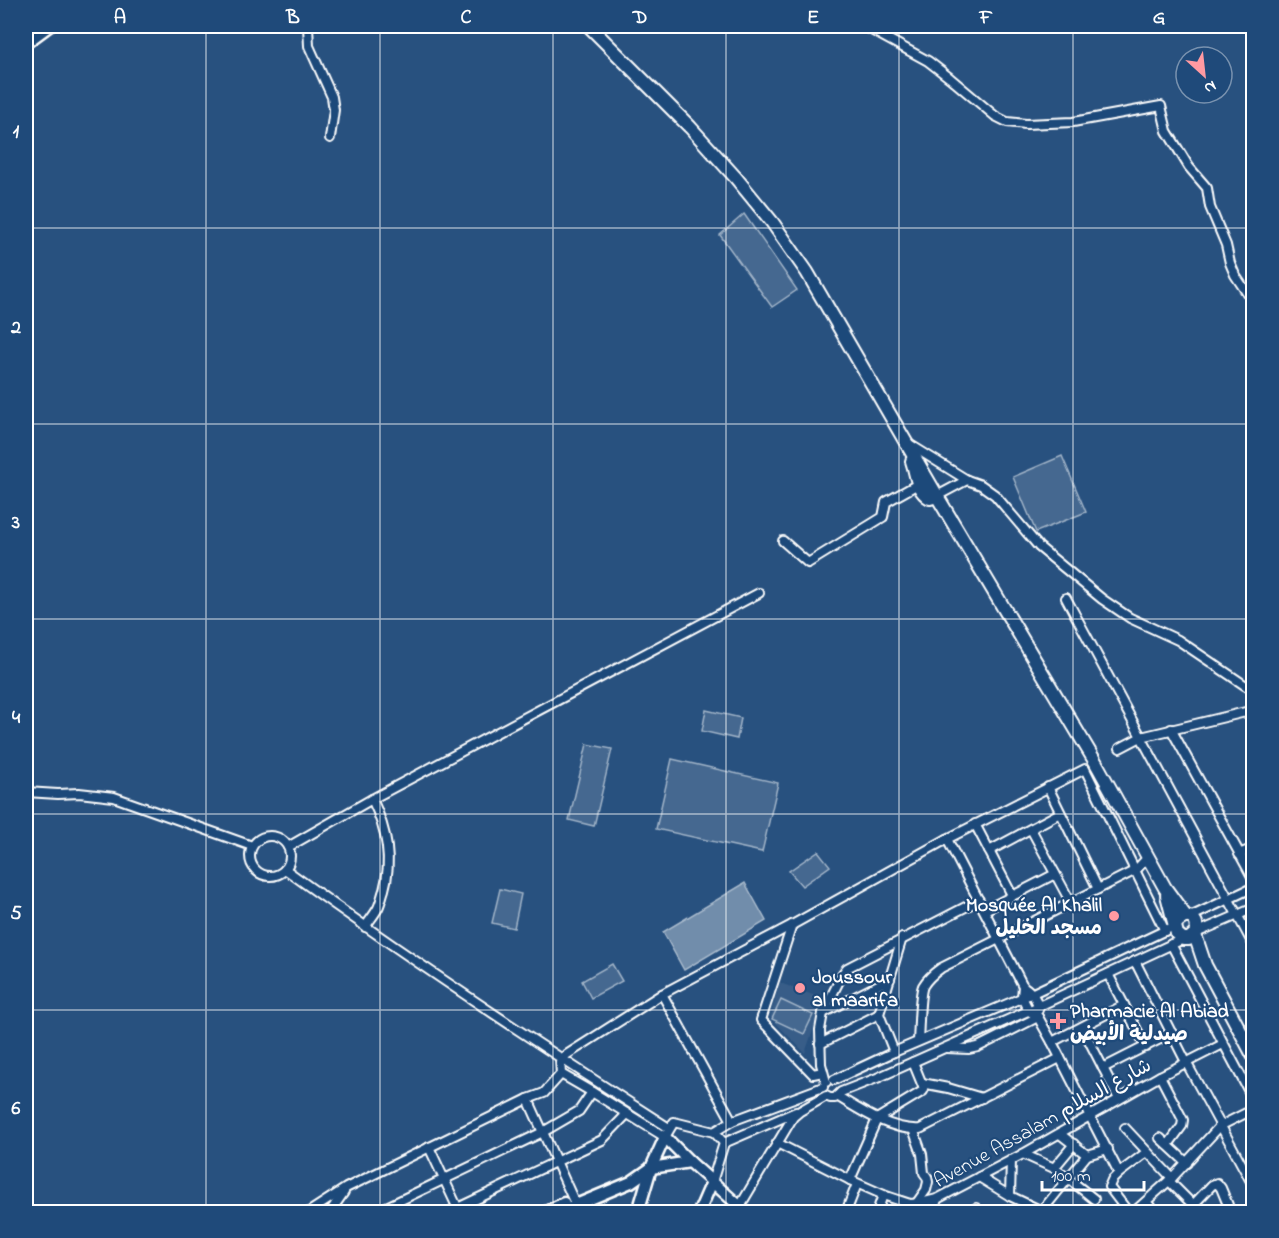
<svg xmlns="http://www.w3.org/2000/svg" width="1279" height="1238" font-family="'Indie Flower','Playpen Sans Arabic',sans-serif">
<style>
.built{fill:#375d88}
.green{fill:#446890;stroke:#a2b4c8;stroke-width:1.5}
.water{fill:#718dab;stroke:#aabbcd;stroke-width:1.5}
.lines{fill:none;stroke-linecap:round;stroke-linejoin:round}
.street-casing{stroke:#fff;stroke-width:12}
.secondary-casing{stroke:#fff;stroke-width:15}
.primary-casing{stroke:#fff;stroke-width:16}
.street{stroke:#1f4a7a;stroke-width:8}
.secondary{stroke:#1f4a7a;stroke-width:10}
.primary{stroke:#1f4a7a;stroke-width:12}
.grid{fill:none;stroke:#fff;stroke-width:1.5;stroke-opacity:0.55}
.poi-dot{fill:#ff9aa2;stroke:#1f4a7a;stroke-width:2}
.labels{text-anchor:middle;stroke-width:4.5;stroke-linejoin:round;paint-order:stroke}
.poi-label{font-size:20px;font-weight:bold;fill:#fff;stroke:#1f4a7a;text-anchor:start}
.street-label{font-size:20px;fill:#fff;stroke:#1f4a7a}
.neatline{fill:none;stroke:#fff;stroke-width:2}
.grid-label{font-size:20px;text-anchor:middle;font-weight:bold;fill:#fff}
</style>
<rect width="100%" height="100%" fill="#28517f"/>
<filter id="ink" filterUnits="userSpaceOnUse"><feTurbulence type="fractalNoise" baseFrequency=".0167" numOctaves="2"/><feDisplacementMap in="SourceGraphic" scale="12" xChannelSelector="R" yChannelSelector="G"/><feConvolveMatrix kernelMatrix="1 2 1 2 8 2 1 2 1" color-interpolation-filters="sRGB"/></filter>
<g filter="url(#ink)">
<polygon class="built" points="780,983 824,999 805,1053 770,1017"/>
<g class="green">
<polygon points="744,214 797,290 772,307 720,235"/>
<polygon points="1062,456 1086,512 1036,532 1013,477"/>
<polygon points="706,710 741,718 737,739 702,731"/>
<polygon points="587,744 612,749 594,826 569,820"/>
<polygon points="672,759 778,783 762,852 656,829"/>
<polygon points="818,851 830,866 802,886 789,871"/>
<polygon points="500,889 521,894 514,928 492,923"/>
<polygon points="612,964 622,981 591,998 582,981"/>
<polygon points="781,1000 813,1015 804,1034 772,1019"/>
</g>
<polygon class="water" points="745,883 766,921 684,970 663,932"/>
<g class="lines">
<defs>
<g id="street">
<polyline points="308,26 309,46 332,97 334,110 330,138"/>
<polyline points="864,26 928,61 950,78 995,116 1007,122 1026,124 1073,122 1161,106 1167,131 1189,167 1207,188 1210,207 1226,245 1230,263 1235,275 1247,293 1254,300"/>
<polyline points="909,444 967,480 981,485 995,495 1039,547 1102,599 1130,618 1178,640 1246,686 1254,689"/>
<polyline points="937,496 967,480"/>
<polyline points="783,541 808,563 883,517 886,502 918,484"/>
<polyline points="1066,598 1254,946"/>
<polyline points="1171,729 1254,880"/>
<polyline points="1120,748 1141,737 1254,710"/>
<polyline points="1048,787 1098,889"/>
<polyline points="26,792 58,794 79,793 114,797 252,846"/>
<polyline points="975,824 1012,895"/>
<polyline points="1031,829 1071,903"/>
<circle cx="270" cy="856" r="20"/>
<path d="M947 839 1023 986C1032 992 1038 999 1038 1010"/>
<polyline points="288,847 372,799 759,593"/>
<polyline points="989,851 1060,813"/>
<polyline points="1239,854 1254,848"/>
<path d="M285 869C410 960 539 1045 669 1128"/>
<polyline points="985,910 1055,874"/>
<polyline points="1190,917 1254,887"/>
<polyline points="792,925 761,1020 813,1074 823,1072"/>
<path d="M365 927C369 921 375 914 378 908 381 902 382 895 384 890 393 858 386 828 372 799"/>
<polyline points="1196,933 1254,908"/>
<polyline points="1171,944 1254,1101"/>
<polyline points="1135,961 1186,1062 1254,1187"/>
<polyline points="1108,974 1146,1047"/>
<polyline points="1023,986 1022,997 1029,1011 1038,1017 1052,1042 1119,1173 1112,1180 1109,1187 1128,1212"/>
<polyline points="662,994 732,1121"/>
<polyline points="823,1013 890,979"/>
<polyline points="1082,1027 1119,1099"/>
<path d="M918 1041C919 1029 919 995 923 986 927 979 934 973 941 968L1136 870 1148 857"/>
<polyline points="1052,1042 1124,1005"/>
<polyline points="820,1044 879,1014"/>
<polyline points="947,1048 969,1049 978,1047 1038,1017"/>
<polyline points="894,1052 879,1014 902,938"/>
<polyline points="1103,1068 1172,1033"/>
<polyline points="1160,1076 1183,1120 1182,1126 1168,1145"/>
<polyline points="834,1080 894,1052 1033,993 1168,929"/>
<polyline points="826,1082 821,1064 820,1030 823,1013 843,973 847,968 979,900"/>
<polyline points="922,1083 948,1088 982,1098"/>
<polyline points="823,1087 732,1121 714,1132 674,1122 665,1137 592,1092 561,1074 560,1059 662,994 792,925 947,839 1085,769 1165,931"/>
<path d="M837 1096C861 1111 892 1131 920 1129L1060 1058"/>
<polyline points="528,1099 573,1199"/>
<polyline points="1125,1128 1172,1178"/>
<polyline points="913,1129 922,1154 924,1173 927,1177 928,1182 926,1190 916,1204"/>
<polyline points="1060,1134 1087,1155"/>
<polyline points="1160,1138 1187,1163"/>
<polyline points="724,1143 796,1112"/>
<polyline points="777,1143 850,1180 886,1196 910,1204 921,1203 937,1199 1023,1154 1160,1076 1223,1044"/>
<polyline points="429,1147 459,1211"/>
<polyline points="1023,1154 1054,1168 1069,1179 1094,1199"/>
<polyline points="1087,1155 1108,1149"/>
<polyline points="1054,1168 1074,1144"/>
<polyline points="1119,1173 1147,1152"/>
<polyline points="979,1177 1010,1196 1042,1211"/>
<polyline points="850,1180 877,1119 923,1091 924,1089 913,1062"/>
<polyline points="1169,1181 1200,1212"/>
<polyline points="712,1182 724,1143 714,1132"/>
<polyline points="1010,1196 1011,1160"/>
<polyline points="1146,1202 1155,1212"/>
<polyline points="1193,1205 1212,1185 1217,1183 1221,1188 1228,1205"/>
<polyline points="740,1206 793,1117 800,1111 826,1096 830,1098 835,1098 841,1092 877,1078 1039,1006 1183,939"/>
<polyline points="777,1210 781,1212"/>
<polyline points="309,1212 346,1188 528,1099 544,1093 561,1074"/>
<polyline points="330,1212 344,1192"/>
<polyline points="376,1212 543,1132 579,1111 592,1092"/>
<polyline points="449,1212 602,1140 627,1114"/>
<polyline points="808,1212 816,1211 820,1212"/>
<polyline points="846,1212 857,1184"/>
<polyline points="877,1212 883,1195"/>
<polyline points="906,1212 910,1204"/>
<polyline points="933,1212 937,1199"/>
<polyline points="972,1212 976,1208"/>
<polyline points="1041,1212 1087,1155"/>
<polyline points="1134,1212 1172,1178 1220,1126 1254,1109"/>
</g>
<g id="secondary">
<polyline points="26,43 49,26"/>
<polyline points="546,1212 564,1203"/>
<polyline points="559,1212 631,1182 651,1168 690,1162"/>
<polyline points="638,1212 651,1168 665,1137 690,1162 746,1212"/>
<polyline points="699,1212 712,1182"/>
</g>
<g id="primary">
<polyline points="589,26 690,127 736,178 772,222 807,272 937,496 1096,763 1165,888 1186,917"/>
<path d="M912 461C917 475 916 490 930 498L937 496"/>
<path d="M1167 895 1177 934 1183 939H1189L1196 933C1200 916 1184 911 1175 925"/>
<polyline points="1195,935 1205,965 1254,1057"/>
</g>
</defs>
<use href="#street" class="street-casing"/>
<use href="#secondary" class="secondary-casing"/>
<use href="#primary" class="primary-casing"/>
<use href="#street" class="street"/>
<use href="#secondary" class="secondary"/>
<use href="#primary" class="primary"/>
</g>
</g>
<path class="grid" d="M206 26V1212M380 26V1212M553 26V1212M726 26V1212M899 26V1212M1073 26V1212M26 228H1254M26 424H1254M26 619H1254M26 814H1254M26 1010H1254"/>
<g class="poi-dot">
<circle cx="1114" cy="916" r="6"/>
<circle cx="800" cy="988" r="6"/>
<path d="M1055 1012h6v6h6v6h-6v6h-6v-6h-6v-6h6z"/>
</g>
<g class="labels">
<g class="poi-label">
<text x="1102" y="911" text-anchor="end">Mosquée Al Khalil<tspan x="1102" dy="23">مسجد الخليل</tspan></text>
<text x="812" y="983">Joussour<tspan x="812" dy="23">al maarifa</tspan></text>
<text x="1070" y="1017">Pharmacie Al Abiad<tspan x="1070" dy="23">صيدلية الأبيض</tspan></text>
</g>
<g class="street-label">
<text transform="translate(1042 1122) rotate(-29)" y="7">Avenue Assalam شارع السلام</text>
</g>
</g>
<rect width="1279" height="1238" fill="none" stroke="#1f4a7a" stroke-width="66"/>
<g transform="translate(1204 75) rotate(153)"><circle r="28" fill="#1f4a7a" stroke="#7992af" stroke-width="1.5"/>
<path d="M0-4.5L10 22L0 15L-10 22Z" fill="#ff9aa2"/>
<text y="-9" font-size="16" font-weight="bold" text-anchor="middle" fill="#ffffff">N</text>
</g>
<path d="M1042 1181v9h102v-9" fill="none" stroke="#ffffff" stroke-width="3"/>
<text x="1051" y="1181" font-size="18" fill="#ffffff" stroke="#1f4a7a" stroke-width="4.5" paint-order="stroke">100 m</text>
<rect x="33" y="33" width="1213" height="1172" class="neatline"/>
<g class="grid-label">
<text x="120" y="23">A</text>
<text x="293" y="23">B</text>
<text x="466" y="23">C</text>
<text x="640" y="23">D</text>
<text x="813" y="23">E</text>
<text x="986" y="23">F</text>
<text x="1159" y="23">G</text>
<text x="16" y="137">1</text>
<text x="16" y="333">2</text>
<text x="16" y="528">3</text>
<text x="16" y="723">4</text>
<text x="16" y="919">5</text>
<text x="16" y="1114">6</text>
</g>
</svg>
